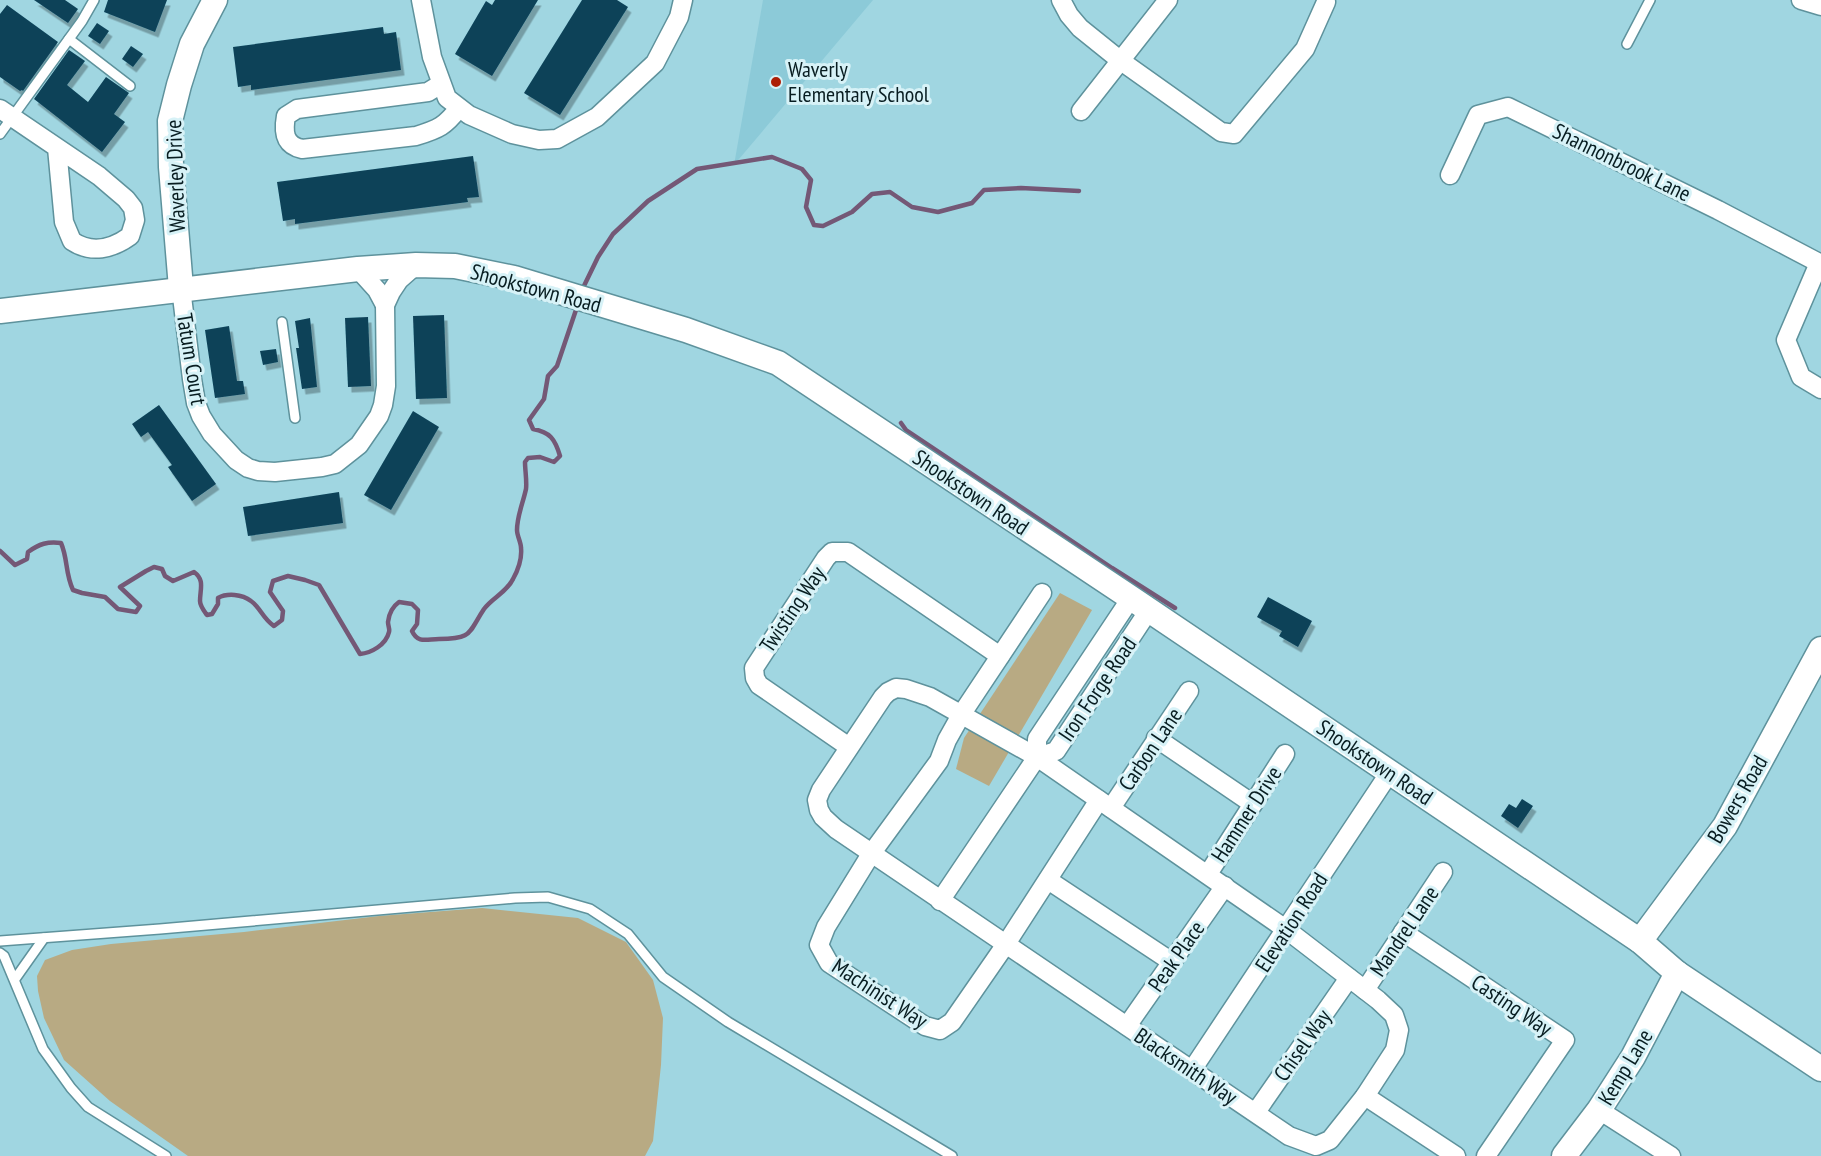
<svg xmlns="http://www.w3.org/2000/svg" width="1821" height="1156" font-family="'PT Sans Narrow',sans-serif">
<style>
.built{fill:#8ccad8}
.green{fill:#b8aa83}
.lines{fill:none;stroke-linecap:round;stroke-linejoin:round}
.stream{stroke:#745876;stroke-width:4.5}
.building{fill:#0b4259;filter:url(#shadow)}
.lane-casing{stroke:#5e929c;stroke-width:12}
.street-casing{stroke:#5e929c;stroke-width:21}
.secondary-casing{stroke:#5e929c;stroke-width:27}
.lane{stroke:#fff;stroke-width:9}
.street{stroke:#fff;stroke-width:18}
.secondary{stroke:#fff;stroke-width:24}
.poi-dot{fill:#ad1e05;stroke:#d7f2f7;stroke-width:2}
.labels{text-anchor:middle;stroke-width:6;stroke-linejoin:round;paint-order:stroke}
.poi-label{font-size:22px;fill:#081d21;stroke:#d7f2f7;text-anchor:start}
.street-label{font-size:22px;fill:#081d21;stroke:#d7f2f7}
</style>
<defs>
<filter id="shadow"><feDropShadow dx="3.5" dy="5.5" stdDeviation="0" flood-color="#0004"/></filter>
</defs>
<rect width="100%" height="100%" fill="#a0d6e1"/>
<polygon class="built" points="763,0 873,0 734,165"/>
<g class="green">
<polygon points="1060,593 1092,610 989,786 956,769 964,738"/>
<polygon points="482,908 578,918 626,942 653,980 663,1018 661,1065 653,1141 645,1156 188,1156 110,1101 64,1060 44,1018 38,991 37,976 45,960 72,950 111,944 244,932 379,916"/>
</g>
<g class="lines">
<g class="stream">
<polyline points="582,290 598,257 613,234 648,201 697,169 772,157 802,169 811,180 806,207 814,225 823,226 852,212 872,194 890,192 912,207 938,212 972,203 984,190 1021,188 1079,191"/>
<polyline points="901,423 906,430 1112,568 1175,608"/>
<path d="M0 551 15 565 27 559 28 552C39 544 48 541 61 543 68 559 65 573 73 590L82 593 105 597 118 609 136 612 140 606 120 587 146 571 154 567 162 569 165 576 173 581 194 572C205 580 200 589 200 601 200 606 204 611 207 615L212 614 218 604V598C227 593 242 594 251 601 260 607 263 619 274 626L282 620 283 611 270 592 273 581 288 576 305 580 319 585 360 654C371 653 386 645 389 632 390 629 388 626 388 622 389 613 392 607 399 602L412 604 418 610 417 624 412 631C418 644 427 639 439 639 473 639 468 633 484 609 492 598 507 592 513 579 518 570 522 558 521 548 521 542 517 536 517 530 517 516 523 503 526 489 527 481 525 470 525 462L528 458 540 457 554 462 560 456C555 439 550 432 533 429L529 420 544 399 548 376 557 366 578 304"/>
</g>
</g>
<g class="building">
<polygon points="34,0 65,0 78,9 68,23"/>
<polygon points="108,0 167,0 155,32 104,12"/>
<polygon points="495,0 538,0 492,76 455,54 486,1 492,5"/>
<polygon points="582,0 617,0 628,7 560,115 524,93"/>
<polygon points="7,5 58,42 23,91 22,90 20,91 0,77 0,14"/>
<polygon points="97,23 109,31 100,44 88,36"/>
<polygon points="383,27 384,34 396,32 401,70 251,90 251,85 238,87 233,47"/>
<polygon points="131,46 143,54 133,67 122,59"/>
<polygon points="69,50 85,61 67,85 88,102 106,77 129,93 114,114 125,122 102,152 34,99"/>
<polygon points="473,156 479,197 467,198 468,202 295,224 295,219 283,221 277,182"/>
<polygon points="444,315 447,398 416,399 413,316"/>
<polygon points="368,317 371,386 348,387 345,318"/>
<polygon points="310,318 317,387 302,389 296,348 299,348 295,321"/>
<polygon points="229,326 237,381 243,381 245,394 215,398 205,330"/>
<polygon points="276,349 278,362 263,365 260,351"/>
<polygon points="159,405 216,484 192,501 168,467 172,465 148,432 141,437 132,424"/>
<polygon points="413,411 439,427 391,510 364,495"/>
<polygon points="339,492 343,523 248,536 243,507"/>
<polygon points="1268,597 1312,621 1298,647 1279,636 1282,631 1257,617"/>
<polygon points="1522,799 1533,806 1518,828 1501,816 1509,804 1516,808"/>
</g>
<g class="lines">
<defs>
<g id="lane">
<polyline points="69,39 130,86"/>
<polyline points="1627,44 1650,0"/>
<polyline points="0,134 82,21 94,0"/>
<polyline points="282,322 295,418"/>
<polyline points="0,941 160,929 515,898 548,897 590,909 628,934 663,977 728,1022 952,1156"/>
<polyline points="0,953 4,956 43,1049 71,1088 88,1107 166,1156"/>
<polyline points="15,979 44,938"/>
</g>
<g id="street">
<polyline points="421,0 432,57 447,98 469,115 512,134 539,140 557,139 597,117 655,63 679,17 683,0"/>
<polyline points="1061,0 1069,15 1080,28 1121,61 1221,132 1234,134 1305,49 1326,2"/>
<polyline points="1801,0 1821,6"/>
<path d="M441 84 428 92 297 109 286 116C283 132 284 145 302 149L416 136C439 129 445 126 459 108"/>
<path d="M0 109 99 176 126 199 133 208 135 220 130 236C112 249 91 254 72 241L64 222 57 148"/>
<polyline points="1081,111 1168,0"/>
<polyline points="1450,175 1478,115 1508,107 1718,210 1821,264"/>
<polyline points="1819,263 1786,340 1801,377 1821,389"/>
<polyline points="358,269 377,290 385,305"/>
<polyline points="181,288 192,379 196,403 201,416 212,434 236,460 248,468 258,471 275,472 322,467 335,464 359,445 379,416 383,405 386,386 385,305 391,292 399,280 416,265"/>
<polyline points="1042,593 961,715 947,740 939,761 871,854 826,927 819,945 829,963 925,1026 940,1030 952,1022 1006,944 1099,800"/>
<polygon points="896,688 906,689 930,697 1037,757 1287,930 1378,1000 1394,1015 1399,1030 1395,1050 1365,1096 1330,1140 1316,1146 1289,1136 836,829 823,817 819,810 817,800 821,790 883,697 888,692"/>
<polyline points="1156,738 1253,804"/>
<polyline points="849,747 759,685 755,678 754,668 826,558 832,552 848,552 1000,656"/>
<polyline points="1037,757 1056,751 1149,610"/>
<polyline points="1111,808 1189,691"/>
<polyline points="1208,874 1285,754"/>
<polyline points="1048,880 1172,962"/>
<polyline points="940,901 1037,757 1037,739 1131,598"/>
<polyline points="1403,932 1565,1040 1486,1156"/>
<polyline points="1365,990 1443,872"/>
<polyline points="1127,1026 1225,886"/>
<polyline points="1192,1070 1390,772"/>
<polyline points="1365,1096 1456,1156"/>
<polyline points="1599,1110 1671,1156"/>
<polyline points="1256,1112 1349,978"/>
</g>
<g id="secondary">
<polyline points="181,288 171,167 170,121 179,85 192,44 215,0"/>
<polyline points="0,311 358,269 416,265 455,266 514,278 686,330 778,363 1131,598 1640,941 1677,973 1821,1069"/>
<polyline points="1640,941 1725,826 1821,649"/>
<polyline points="1564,1156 1599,1110 1633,1057 1677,973"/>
</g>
</defs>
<use href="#lane" class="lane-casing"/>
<use href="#street" class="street-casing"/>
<use href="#secondary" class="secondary-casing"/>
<use href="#lane" class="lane"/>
<use href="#street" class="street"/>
<use href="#secondary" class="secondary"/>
</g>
<circle class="poi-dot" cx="776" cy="82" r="6"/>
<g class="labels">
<g class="poi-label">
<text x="788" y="77">Waverly<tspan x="788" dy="25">Elementary School</tspan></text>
</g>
<g class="street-label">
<text transform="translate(1622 162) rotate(26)" y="8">Shannonbrook Lane</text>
<text transform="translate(175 176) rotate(-92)" y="8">Waverley Drive</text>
<text transform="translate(536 288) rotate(15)" y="8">Shookstown Road</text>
<text transform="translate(192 359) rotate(81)" y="8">Tatum Court</text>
<text transform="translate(971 492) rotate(34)" y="8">Shookstown Road</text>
<text transform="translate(792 609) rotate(-56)" y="8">Twisting Way</text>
<text transform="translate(1097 689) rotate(-56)" y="8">Iron Forge Road</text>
<text transform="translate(1150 749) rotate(-56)" y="8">Carbon Lane</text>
<text transform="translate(1375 762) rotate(34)" y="8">Shookstown Road</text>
<text transform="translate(1737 799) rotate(-60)" y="8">Bowers Road</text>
<text transform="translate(1246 814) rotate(-57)" y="8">Hammer Drive</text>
<text transform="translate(1291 922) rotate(-57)" y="8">Elevation Road</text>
<text transform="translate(1404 931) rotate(-56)" y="8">Mandrel Lane</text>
<text transform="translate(1176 956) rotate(-55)" y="8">Peak Place</text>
<text transform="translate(880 993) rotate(33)" y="8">Machinist Way</text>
<text transform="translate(1512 1005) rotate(34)" y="8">Casting Way</text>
<text transform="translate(1302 1045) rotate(-55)" y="8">Chisel Way</text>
<text transform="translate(1186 1066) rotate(34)" y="8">Blacksmith Way</text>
<text transform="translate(1625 1067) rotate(-59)" y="8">Kemp Lane</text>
</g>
</g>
</svg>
